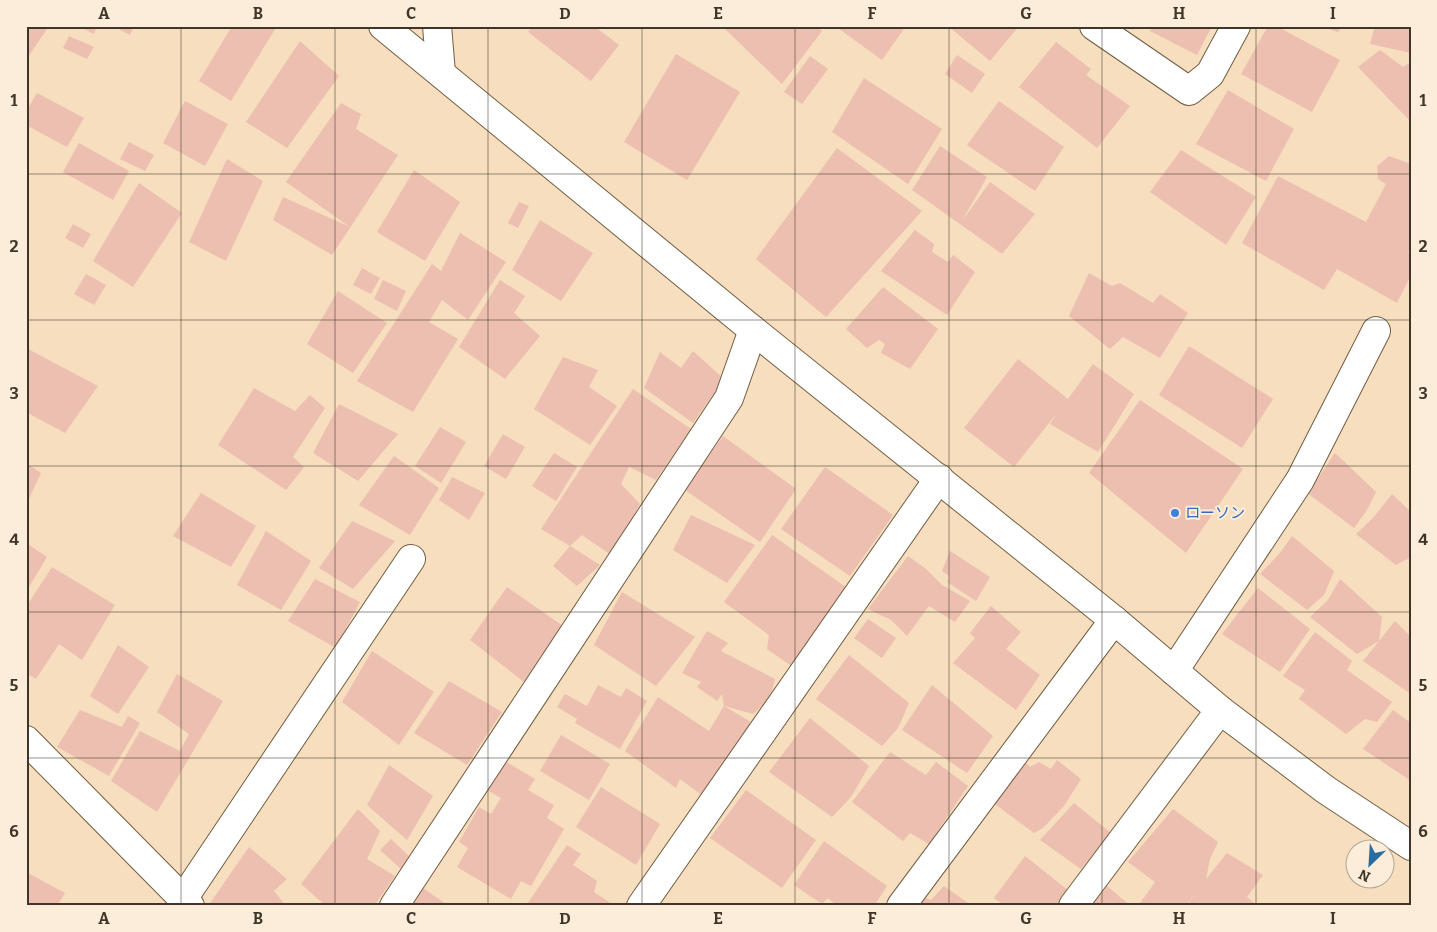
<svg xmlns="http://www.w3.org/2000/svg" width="1437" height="932" font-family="Bitter,'Noto Sans JP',serif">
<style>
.building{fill:#ecbfb0}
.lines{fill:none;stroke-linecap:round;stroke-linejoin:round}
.street-casing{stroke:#725d42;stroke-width:30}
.secondary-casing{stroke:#725d42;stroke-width:30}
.street{stroke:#fff;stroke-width:28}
.secondary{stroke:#fff;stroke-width:28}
.grid{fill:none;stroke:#3f3629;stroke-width:1;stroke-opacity:0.55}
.shop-dot{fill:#3f7fe0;stroke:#fbedda;stroke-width:2}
.labels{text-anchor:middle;stroke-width:4;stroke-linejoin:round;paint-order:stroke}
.shop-label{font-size:15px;fill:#366cbe;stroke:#fbedda;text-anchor:start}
.neatline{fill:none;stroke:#3f3629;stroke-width:2}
.grid-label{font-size:16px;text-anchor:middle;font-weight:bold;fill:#3f3629}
</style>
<rect width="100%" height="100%" fill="#f6debf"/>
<g class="building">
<polygon points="26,26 44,26 47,29 26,60"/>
<polygon points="79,26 97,26 94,34"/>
<polygon points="113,26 134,26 130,35"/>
<polygon points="232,26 277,26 231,101 199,81"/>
<polygon points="532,26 594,26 619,45 591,81 528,32"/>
<polygon points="727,26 816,26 822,31 782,84 725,29"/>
<polygon points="835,26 906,26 882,60"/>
<polygon points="948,26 1019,26 990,61"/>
<polygon points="1153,26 1209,26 1211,28 1197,55 1150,31"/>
<polygon points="1268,26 1276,26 1340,60 1312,112 1241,74"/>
<polygon points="1319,26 1342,26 1338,32"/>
<polygon points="1375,26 1411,26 1411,53 1370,44"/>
<polygon points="69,36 94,47 87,59 63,48"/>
<polygon points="300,41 339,76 287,148 246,122"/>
<polygon points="1056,42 1091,69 1086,75 1130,106 1097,148 1019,87"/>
<polygon points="1380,50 1403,67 1411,62 1411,122 1358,67"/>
<polygon points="676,54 740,92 687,180 624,142"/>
<polygon points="957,55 985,74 972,93 945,74"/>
<polygon points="810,56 828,69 802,104 784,92"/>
<polygon points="864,78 942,129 908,184 832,132"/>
<polygon points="1228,90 1294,129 1266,181 1196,144"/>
<polygon points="37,93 84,118 67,147 26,125 26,112"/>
<polygon points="185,101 228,124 205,166 163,143"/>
<polygon points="999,101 1064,147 1035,191 967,145"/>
<polygon points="341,103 361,114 356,129 398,155 332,255 273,220 283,197 350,227 286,182"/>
<polygon points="129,142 154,155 145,171 120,159"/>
<polygon points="79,143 129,171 113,200 63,172"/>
<polygon points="940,146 987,177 962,221 990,182 1035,214 1002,254 912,190"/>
<polygon points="837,148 922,211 826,317 756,259"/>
<polygon points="1181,150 1256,197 1226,245 1150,192"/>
<polygon points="1389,156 1411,164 1411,247 1408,253 1411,254 1411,275 1397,303 1337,269 1324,290 1242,243 1278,176 1366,222 1386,184 1378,179 1377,166"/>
<polygon points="227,159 263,181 226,261 189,242"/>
<polygon points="414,170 460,202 425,261 377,232"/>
<polygon points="139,183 182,213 133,287 93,261"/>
<polygon points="519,202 529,206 518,228 508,223"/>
<polygon points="540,220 593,253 561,301 512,270"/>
<polygon points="73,224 91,234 83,248 65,238"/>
<polygon points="915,230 934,244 932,252 948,262 953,255 975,272 947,315 881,271"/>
<polygon points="460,233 506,262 468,320 442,300 429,322 458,339 413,412 357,381 432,264 441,271"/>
<polygon points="362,268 380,278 371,294 353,285"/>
<polygon points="1089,273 1112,286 1120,283 1153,303 1160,294 1188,313 1160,358 1123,337 1110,349 1069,316"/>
<polygon points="86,274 106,285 94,305 74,294"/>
<polygon points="383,280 406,291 397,311 374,299"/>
<polygon points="500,280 525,296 514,313 540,336 505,379 459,347"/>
<polygon points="883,287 938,329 910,369 881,353 885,344 879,340 867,348 846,329"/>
<polygon points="338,291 387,323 353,373 307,344"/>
<polygon points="1189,346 1273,399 1242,448 1159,395"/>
<polygon points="26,348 98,386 65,433 26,412"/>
<polygon points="693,351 724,379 693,423 644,388 660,352 681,368"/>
<polygon points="563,357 598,370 589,387 617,406 590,445 534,409"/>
<polygon points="1018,359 1068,399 1093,364 1134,394 1098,452 1050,424 1057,413 1014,467 964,428"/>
<polygon points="254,388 295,411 310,395 325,408 293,457 304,467 286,490 218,445"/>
<polygon points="633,389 691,429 656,480 629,467 621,484 640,504 611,555 582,535 570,546 541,529"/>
<polygon points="1140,400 1243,469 1186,553 1089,473"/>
<polygon points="339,404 398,434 358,481 313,453"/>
<polygon points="440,427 466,442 441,483 415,466"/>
<polygon points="503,434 525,447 506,479 484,466"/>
<polygon points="723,436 796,489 760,542 685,490"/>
<polygon points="554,453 577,467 556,501 532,486"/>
<polygon points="1335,453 1376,492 1367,510 1354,528 1306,492 1321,474"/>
<polygon points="394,456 439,488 410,535 359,505"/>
<polygon points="26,463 41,473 26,505"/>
<polygon points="825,467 893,515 850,576 781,529"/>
<polygon points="452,477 485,493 469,520 439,500"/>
<polygon points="201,493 256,526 231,567 173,536"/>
<polygon points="1392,494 1411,512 1411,557 1396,565 1356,534 1374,517"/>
<polygon points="691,515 755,545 727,583 673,550"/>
<polygon points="352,521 395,541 353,589 319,568"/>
<polygon points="266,531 311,561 281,610 237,585"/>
<polygon points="772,535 850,590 794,668 767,649 769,635 724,602"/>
<polygon points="1292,536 1334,571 1324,595 1307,610 1260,574 1279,554"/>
<polygon points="26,543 47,557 26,592"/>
<polygon points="570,546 600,565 577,586 553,566"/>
<polygon points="950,551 990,577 976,601 947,582 950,577 942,571"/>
<polygon points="908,556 926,569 942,585 970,601 955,622 929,606 907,636 891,620 868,609"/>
<polygon points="52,567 115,605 82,660 59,644 36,679 26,673 26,607"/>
<polygon points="315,579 360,602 336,648 288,621"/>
<polygon points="1340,579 1382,617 1379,641 1357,654 1310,617 1328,600"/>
<polygon points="507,587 569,630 524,682 470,640"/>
<polygon points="1258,588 1310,629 1280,672 1222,634"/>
<polygon points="622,592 695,637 656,686 594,645"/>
<polygon points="991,606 1021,632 1006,649 1040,675 1016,710 953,663 975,638 970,633"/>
<polygon points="868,619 896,638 882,658 854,638"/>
<polygon points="1395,621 1411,637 1411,694 1363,661"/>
<polygon points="707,631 728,643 721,651 775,679 770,698 753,714 724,706 751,722 703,796 680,779 676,788 625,751 658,697 709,731 724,706 722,694 717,701 697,687 701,682 682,673"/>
<polygon points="1315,632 1352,661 1347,670 1392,702 1377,722 1365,719 1346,734 1299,699 1305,690 1283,676"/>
<polygon points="118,645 149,667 118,714 90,696"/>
<polygon points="372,651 434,692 399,745 342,702"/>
<polygon points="849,655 909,703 898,728 882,746 816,699"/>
<polygon points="177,674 223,701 157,812 111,781 140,731 180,751 189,734 157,712"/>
<polygon points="449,681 502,712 467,765 414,733"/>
<polygon points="598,685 621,697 626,688 647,701 620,749 575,723 577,719 557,707 565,694 587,706"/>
<polygon points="932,685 993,736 967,773 902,730"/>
<polygon points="80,710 122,727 128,716 140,723 109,776 57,747"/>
<polygon points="1393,710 1411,723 1411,781 1363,749"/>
<polygon points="810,718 869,766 851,797 832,817 769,772"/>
<polygon points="561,735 610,764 589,800 540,771"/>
<polygon points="890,752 926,775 936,762 968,786 929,844 910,833 903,841 852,802"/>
<polygon points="1019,756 1030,767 1039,762 1051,769 1057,760 1081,779 1064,806 1043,828 1034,833 988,799"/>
<polygon points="505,761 535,779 528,790 554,805 547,818 564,829 531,886 521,881 511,899 457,867 468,848 459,842 479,807 491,814 501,798 487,790"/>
<polygon points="389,765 433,796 407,840 367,805"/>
<polygon points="601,787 660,824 636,865 576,827"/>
<polygon points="746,790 816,840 782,888 710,838"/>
<polygon points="1074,803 1111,833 1081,869 1040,840"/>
<polygon points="358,809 380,831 367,859 395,876 374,906 326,906 301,884"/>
<polygon points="1173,809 1218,842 1210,859 1206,879 1227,853 1263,875 1247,897 1258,906 1186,906 1198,890 1185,906 1138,906 1155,882 1128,862"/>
<polygon points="391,839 411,858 401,869 380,850"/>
<polygon points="824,841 887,886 874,906 837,906 828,898 822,904 794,885"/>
<polygon points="567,845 581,854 573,865 597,881 594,892 615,906 533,906 528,903"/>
<polygon points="249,847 287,879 274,891 286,906 208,906"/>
<polygon points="1025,856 1069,891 1057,906 1005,906 994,898"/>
<polygon points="26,872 65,893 57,906 26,906"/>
<polygon points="1103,883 1131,906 1087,906"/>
<polygon points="420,886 449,906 409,906"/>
<polygon points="944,886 972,906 916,906 923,897 931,900"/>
</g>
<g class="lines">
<defs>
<g id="street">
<polyline points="437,26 441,73"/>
<polyline points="1094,26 1189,91 1210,74 1236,26"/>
<polyline points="1174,671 1300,480 1376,331"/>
<polyline points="26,740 190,906"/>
<polyline points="183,899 411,559"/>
<polyline points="394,906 729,398 753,330"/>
<polyline points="641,906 939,478"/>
<polyline points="901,906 1114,620"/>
<polyline points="1073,906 1220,710"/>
</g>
<polyline id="secondary" points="383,26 753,330 1114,620 1220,710 1326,790 1411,846"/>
</defs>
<use href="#street" class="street-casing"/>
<use href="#secondary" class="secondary-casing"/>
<use href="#street" class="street"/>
<use href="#secondary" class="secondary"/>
</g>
<path class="grid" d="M181 26V906M335 26V906M488 26V906M642 26V906M795 26V906M949 26V906M1102 26V906M1256 26V906M26 174H1411M26 320H1411M26 466H1411M26 612H1411M26 758H1411"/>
<circle class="shop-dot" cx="1175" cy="513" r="5"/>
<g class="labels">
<g class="shop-label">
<text x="1185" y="518">ローソン</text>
</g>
</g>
<rect width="1437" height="932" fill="none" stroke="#fbedda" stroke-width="55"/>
<g transform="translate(1370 864) rotate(205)"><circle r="24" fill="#fbedda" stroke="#b0a493"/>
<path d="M0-4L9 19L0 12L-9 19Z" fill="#266ea2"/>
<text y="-8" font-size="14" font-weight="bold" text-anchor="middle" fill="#3f3629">N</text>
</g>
<rect x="28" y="28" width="1382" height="876" class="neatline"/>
<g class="grid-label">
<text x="104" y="19">A</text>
<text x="258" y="19">B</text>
<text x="411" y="19">C</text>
<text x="565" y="19">D</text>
<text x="718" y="19">E</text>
<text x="872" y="19">F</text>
<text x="1026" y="19">G</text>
<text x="1179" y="19">H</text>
<text x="1333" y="19">I</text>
<text x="14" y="106">1</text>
<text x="1423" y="106">1</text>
<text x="14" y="252">2</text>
<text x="1423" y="252">2</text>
<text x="14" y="399">3</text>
<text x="1423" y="399">3</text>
<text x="14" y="545">4</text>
<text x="1423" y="545">4</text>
<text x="14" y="691">5</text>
<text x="1423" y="691">5</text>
<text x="14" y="837">6</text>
<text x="1423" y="837">6</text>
<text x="104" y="924">A</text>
<text x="258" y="924">B</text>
<text x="411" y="924">C</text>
<text x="565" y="924">D</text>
<text x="718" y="924">E</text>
<text x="872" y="924">F</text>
<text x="1026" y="924">G</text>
<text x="1179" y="924">H</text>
<text x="1333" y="924">I</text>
</g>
</svg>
